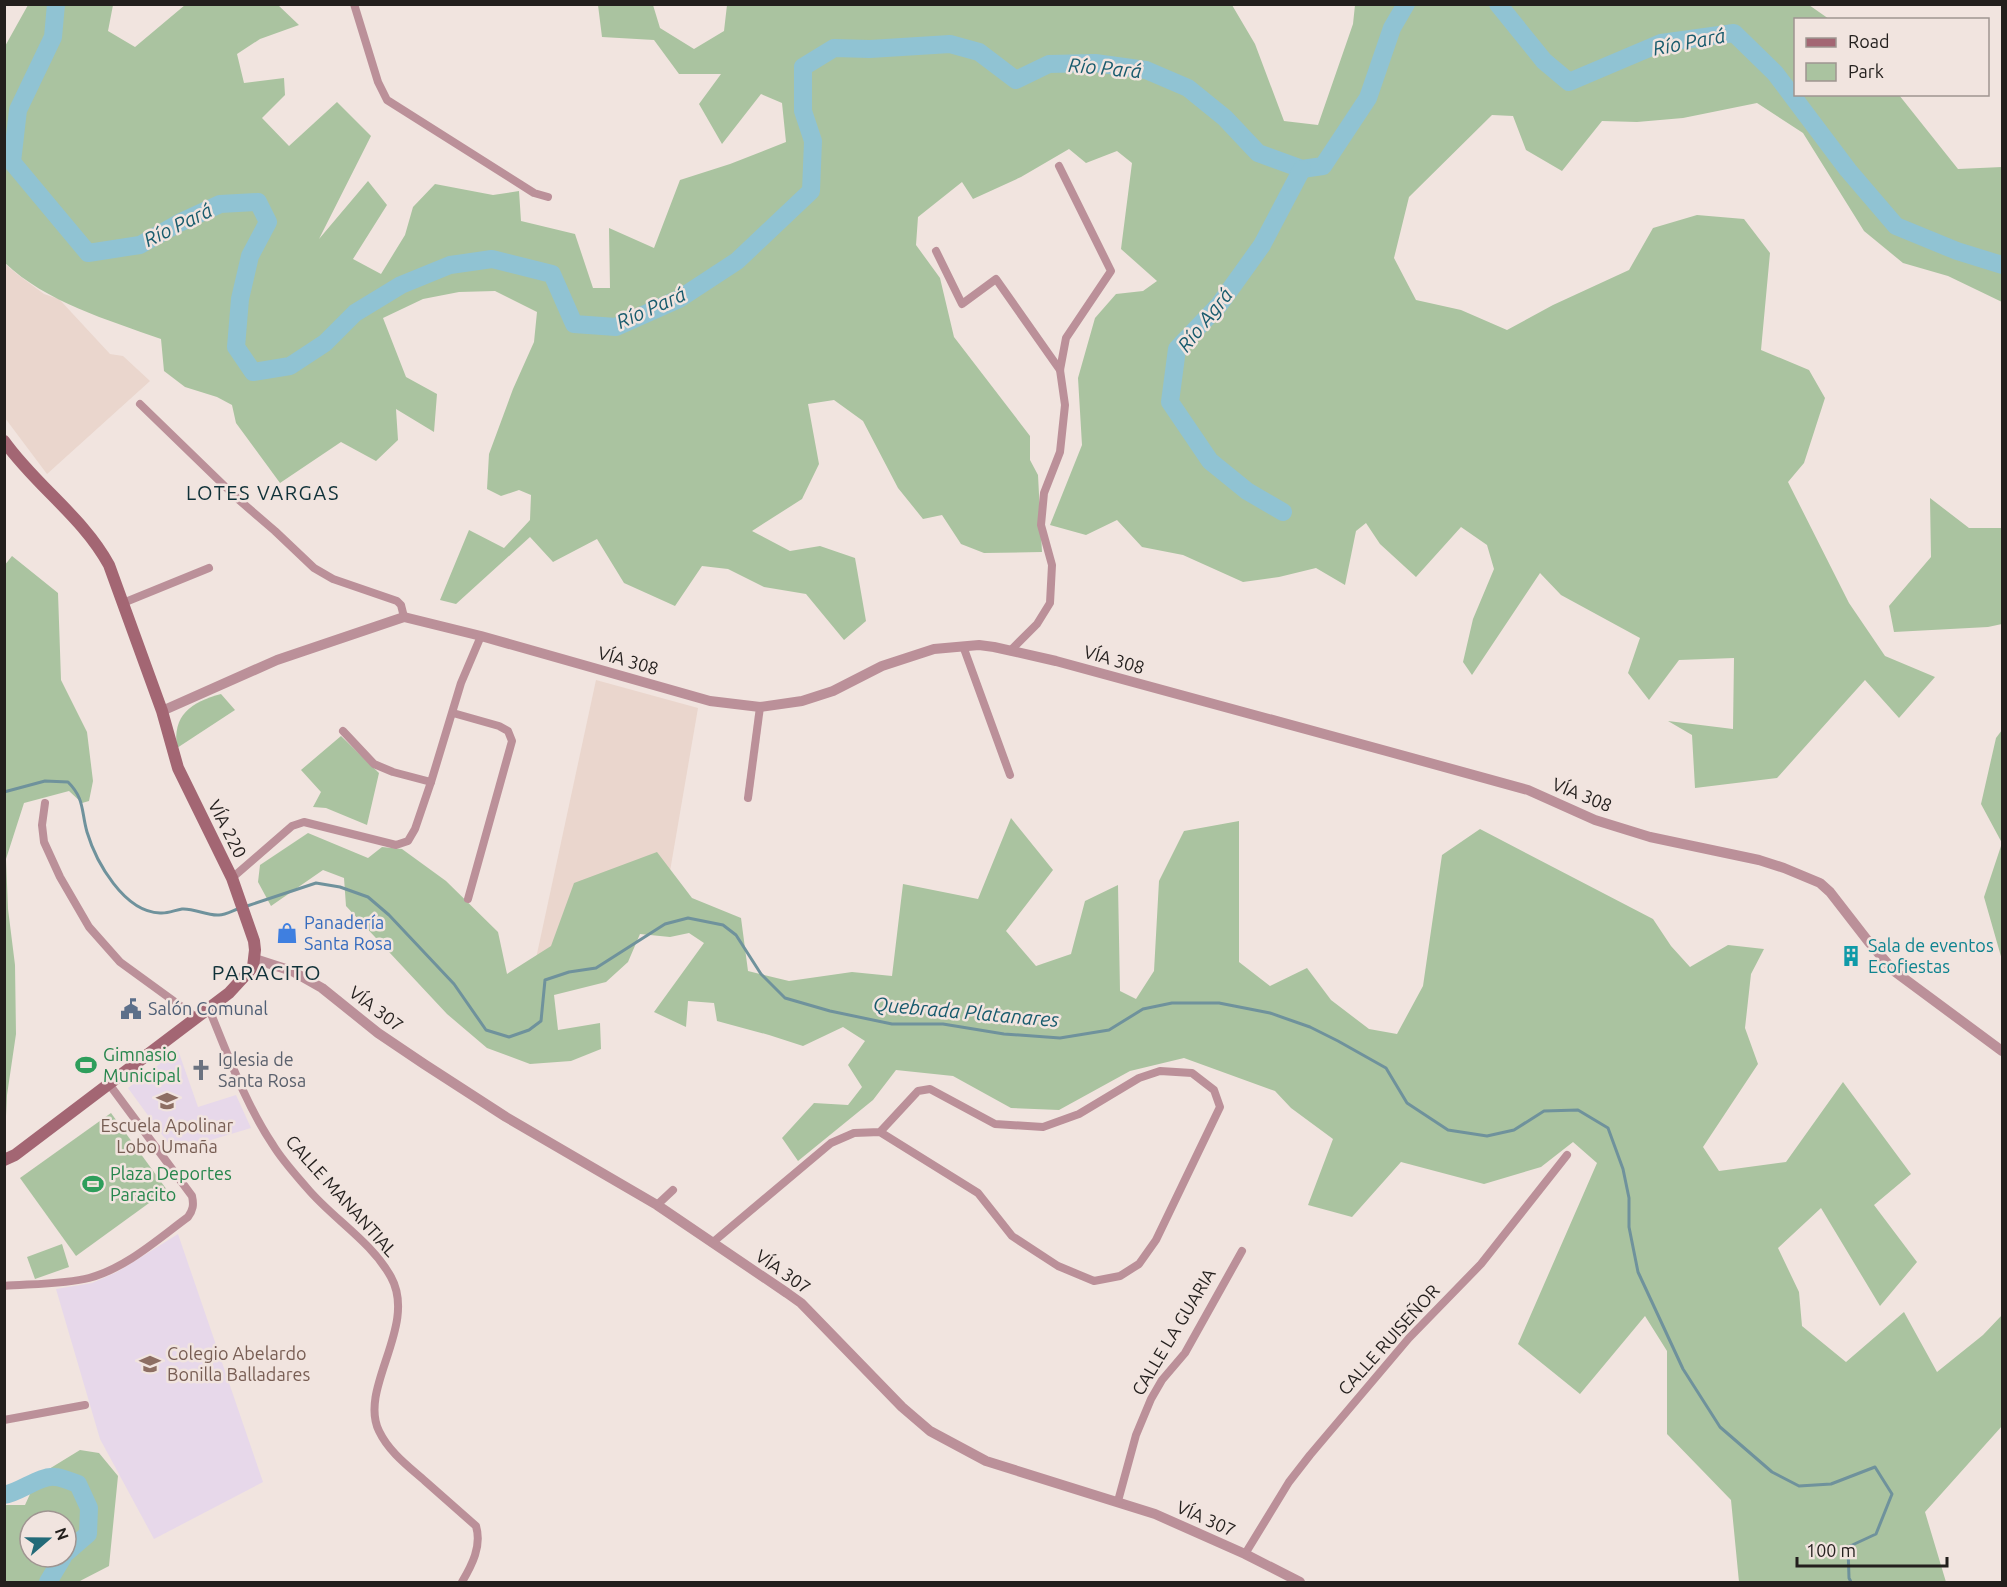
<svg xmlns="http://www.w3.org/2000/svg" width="2007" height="1587" font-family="Ubuntu,sans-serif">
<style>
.built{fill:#ead6cd}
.education{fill:#e7d8ea}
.green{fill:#aac3a0;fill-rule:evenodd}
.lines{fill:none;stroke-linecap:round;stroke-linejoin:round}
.stream{stroke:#6f929c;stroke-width:3}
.river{stroke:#90c3d3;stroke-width:18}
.minor{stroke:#bb9099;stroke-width:8}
.tertiary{stroke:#bb9099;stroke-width:10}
.secondary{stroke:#a36673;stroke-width:12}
.labels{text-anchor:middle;stroke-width:5;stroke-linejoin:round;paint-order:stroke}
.street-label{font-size:18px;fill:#231f1d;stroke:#f1e4df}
.shop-label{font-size:18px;fill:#366cbe;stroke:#f1e4df;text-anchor:start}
.culture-label{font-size:18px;fill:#0d838f;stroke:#f1e4df;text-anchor:start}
.service-label{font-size:18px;fill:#4e5e75;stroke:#f1e4df;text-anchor:start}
.leisure-label{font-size:18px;fill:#27864d;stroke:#f1e4df;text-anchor:start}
.worship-label{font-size:18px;fill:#5b616d;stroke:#f1e4df;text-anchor:start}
.education-label{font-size:18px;fill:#785e54;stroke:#f1e4df}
.water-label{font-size:20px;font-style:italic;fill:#185b6d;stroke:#f1e4df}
.neighbourhood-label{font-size:20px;letter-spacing:1.5px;fill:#103138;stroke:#f1e4df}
.quarter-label{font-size:21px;letter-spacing:1.5px;fill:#103138;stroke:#f1e4df}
</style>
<rect width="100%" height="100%" fill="#f1e4df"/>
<g class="built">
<polygon points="4,263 17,274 44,294 59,299 110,354 123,356 150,381 47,474 5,418"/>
<polygon points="596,680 698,708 663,912 532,977"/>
</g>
<g class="education">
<polygon points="178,1050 198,1107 236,1095 251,1128 174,1151 128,1088"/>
<polygon points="178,1234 263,1482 154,1539 100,1439 56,1289 92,1283 117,1272"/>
</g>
<g class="green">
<path d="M28 5H113L108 31 135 47 185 5H278L299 25 260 39 237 54 244 83 284 78 285 95 262 118 289 146 337 102 371 136 319 239 368 181 387 205 353 259 381 274 405 235 413 207 435 184 493 195 519 191 521 221 575 234 593 288H610L609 228 654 248 680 180 730 164 786 142 782 103 761 94 722 144 699 104 721 74H679L654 40 602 37 598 5H653L660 28 694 49 724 31 727 5H1232L1255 44 1284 121 1318 125 1353 24 1355 5H1809L1829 19 1796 20V94L1899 95 1958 169 2002 167V302L1948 276 1903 263 1864 231 1803 133 1757 103 1683 118 1637 122 1602 121 1562 171 1526 150 1513 116 1492 115 1409 197 1394 258 1416 300 1461 310 1507 330 1553 305 1629 270 1653 228 1697 215 1744 219 1770 253 1761 350 1809 370 1825 398 1804 463 1788 482 1849 603 1885 656 1935 677 1899 718 1865 680 1777 778 1695 788 1692 735 1668 721 1733 729 1734 658 1679 660 1649 700 1628 673 1640 638 1561 595 1540 573 1472 675 1463 662 1473 619 1494 569 1487 545 1461 527 1416 577 1380 544 1366 523 1356 531 1345 585 1316 568 1279 577 1243 582 1183 555 1142 547 1117 520 1086 535 1050 525 1082 445 1078 378 1095 318 1116 294 1143 291 1157 281 1121 249 1132 163 1117 151 1086 163 1069 149 1021 177 973 199 962 182 918 217 916 245 940 278 954 337 1030 436V460L1038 475 1042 552 984 553 961 544 942 515 923 519 898 488 863 421 834 400 808 404 819 464 802 499 752 531 790 551 820 546 855 558 866 621 844 640 806 594 764 587 728 569 702 566 675 606 624 583 597 539 553 562 530 537 456 604 440 600 469 530 504 548 530 520 531 495 519 490 501 496 487 489 489 454 513 389 534 342 537 312 495 291 459 292 423 299 383 318 406 377 437 394 434 432 396 409 398 440 376 461 341 442 280 483 236 423 232 405 217 397 185 387 164 371 161 339C108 320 46 302 5 263L4 48Z"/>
<polygon points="1930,498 1969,528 2002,528 2002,624 1988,627 1894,632 1889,606 1931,557"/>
<polygon points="12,556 58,593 61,680 87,732 93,781 89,801 82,803 69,791 24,803 6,859 8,909 15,965 16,1034 7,1095 5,1137 4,566"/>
<path d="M221 694 235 710 177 748C172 715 191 702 221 694Z"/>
<polygon points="2002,730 2002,960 1984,897 2002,843 1981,804 1996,738"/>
<polygon points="341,736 379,773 367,825 326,808 313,807 321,792 301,770"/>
<polygon points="1011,818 1053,870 1006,931 1036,966 1071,954 1085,901 1118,885 1120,991 1136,999 1154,971 1159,881 1184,831 1239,821 1239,962 1270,986 1307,968 1331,1000 1369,1029 1397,1034 1423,986 1442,855 1480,829 1653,919 1671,946 1690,967 1728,945 1764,949 1751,974 1745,1028 1758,1064 1703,1147 1719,1171 1786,1162 1843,1082 1911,1174 1874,1205 1917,1262 1880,1306 1821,1208 1778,1248 1799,1292 1802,1326 1846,1362 1904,1312 1937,1372 1983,1335 2002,1315 2002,1426 1925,1512 1946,1582 1739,1582 1731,1500 1667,1434 1667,1351 1645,1316 1580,1394 1518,1344 1597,1163 1573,1142 1541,1167 1484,1184 1401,1162 1352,1217 1308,1205 1333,1139 1291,1108 1275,1091 1184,1058 1130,1071 1059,1110 1011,1108 953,1076 896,1070 873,1100 798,1161 782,1138 814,1103 848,1105 862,1087 848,1065 865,1041 843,1027 803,1046 769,1035 717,1021 714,1003 688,1001 686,1027 654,1012 704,943 689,933 670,937 640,934 628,962 606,982 554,995 558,1030 600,1023 601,1049 571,1061 530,1064 487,1048 447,1014 346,906 344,878 323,870 271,906 258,882 260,865 308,833 368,858 382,847 402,849 446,881 498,932 507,974 551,946 574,883 657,852 692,898 741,918 748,971 789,981 852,972 892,976 903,884 978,899"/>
<polygon points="111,1113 167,1190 76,1256 20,1178"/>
<polygon points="62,1244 69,1267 35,1279 27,1257"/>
<path d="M80 1450 99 1453 118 1476 109 1566 78 1582H5V1505H25L35 1483 49 1469ZM30 1521H66V1557H30Z"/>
</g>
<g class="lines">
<g class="stream">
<path d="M4 792 45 781 68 782C85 799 81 811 87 832 96 862 124 912 160 913 167 914 175 910 182 909 194 908 207 916 219 915 225 915 234 910 240 908"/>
<polyline points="247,906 316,883 340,887 368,897 389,915 454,984 486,1030 509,1037 529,1030 541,1021 545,980 569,972 596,968 665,924 688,918 723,925 736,935 761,974 785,998 830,1011 892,1024 943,1024 1004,1034 1060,1038 1109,1030 1143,1009 1172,1003 1219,1003 1270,1013 1310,1027 1338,1041 1386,1068 1407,1103 1448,1130 1487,1136 1514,1130 1544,1111 1578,1110 1608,1128 1623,1169 1629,1198 1629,1227 1638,1272 1683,1369 1720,1427 1772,1472 1799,1486 1831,1484 1875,1467 1892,1494 1876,1534 1848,1547 1849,1578 1851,1582"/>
</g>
<g class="river">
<polyline points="56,4 53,37 18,110 12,162 88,253 140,245 179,223 220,204 258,202 268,222 250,256 240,299 236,347 253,372 290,366 325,343 355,313 401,285 450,265 492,259 552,274 574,324 616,327 679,299 737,261 811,191 813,141 803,111 803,67 834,48 870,49 950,44 979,52 1016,80 1049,64 1095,63 1146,70 1188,88 1225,118 1258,153 1302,169 1323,166 1368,98 1392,28 1406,4"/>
<polyline points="1498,4 1544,61 1569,82 1661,43 1734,33 1775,73 1848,170 1896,226 1957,251 2002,265"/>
<polyline points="1283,512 1247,491 1210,461 1170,402 1177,349 1219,305 1262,245 1302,169"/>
<path d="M4 1495C21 1492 40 1475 55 1477 62 1477 71 1482 78 1484L89 1508 88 1534 66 1553"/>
<polyline points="48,1582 63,1557"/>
</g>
<g class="minor">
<polyline points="354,4 378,82 387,100 534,193 548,197"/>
<polyline points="936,251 962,304 996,279 1060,370"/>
<polyline points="140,404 239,500 275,531 314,568 333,579 397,601 401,605 404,617"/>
<polyline points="123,603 209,568"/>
<polyline points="963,646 1010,775"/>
<polyline points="1010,651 1037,624 1050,603 1052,565 1041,525 1044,493 1060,452 1065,405 1060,370 1066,338 1111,271 1059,166"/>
<polyline points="453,713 499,726 508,731 512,741 468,899"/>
<polyline points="343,731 374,764 393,772 431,782"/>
<polyline points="748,798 760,707"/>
<polyline points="45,803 42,825 44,842 60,877 89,927 120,962 197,1018"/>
<polyline points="232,878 292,826 304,822 396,845 408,841 415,829 431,782 461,683 481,636"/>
<path d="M209 1009C228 1055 245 1103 273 1145 282 1160 295 1174 307 1188 333 1219 371 1241 391 1277 418 1326 358 1388 379 1431 389 1452 408 1466 425 1481 442 1496 459 1511 476 1526 482 1546 472 1565 462 1582"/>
<polyline points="657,1205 673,1190"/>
<polyline points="712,1243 831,1143 854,1133 880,1132 978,1193 1012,1236 1058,1266 1094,1281 1120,1276 1139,1264 1156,1240 1220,1107 1214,1090 1192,1073 1160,1071 1139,1078 1079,1114 1043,1127 995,1124 930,1089 918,1091 880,1132"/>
<path d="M4 1286C29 1284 66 1284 89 1278 126 1268 158 1239 188 1217 193 1210 194 1205 192 1196L109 1084"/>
<polyline points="4,1420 85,1405"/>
<polyline points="1118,1501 1136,1435 1151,1399 1162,1380 1185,1353 1242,1251"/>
<polyline points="1245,1554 1289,1482 1310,1455 1409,1338 1481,1264 1567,1155"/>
</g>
<g class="tertiary">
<polyline points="162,711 277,660 404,617 481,636 710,701 760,707 802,701 833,691 882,666 934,649 979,645 994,647 1056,661 1390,752 1528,790 1595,820 1650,837 1759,860 1784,868 1820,883 1830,892 1868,941 1894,971 2002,1051"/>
<polyline points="255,959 292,971 322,988 378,1033 424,1064 506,1117 657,1205 787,1293 801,1303 902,1407 930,1431 986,1461 1155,1514 1245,1554 1300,1582"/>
</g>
<path class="secondary" d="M4 441C36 486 83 517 109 565L162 711 178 768 232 878 254 941 255 950 253 967 229 993 15 1155 4 1160"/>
</g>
<defs>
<symbol id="shop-bare" viewBox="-9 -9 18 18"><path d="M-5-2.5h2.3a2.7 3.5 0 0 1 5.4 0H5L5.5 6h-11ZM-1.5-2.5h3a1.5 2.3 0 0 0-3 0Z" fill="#3f7fe0" stroke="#f1e4df" stroke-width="2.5" paint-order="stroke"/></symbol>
<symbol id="building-bare" viewBox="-9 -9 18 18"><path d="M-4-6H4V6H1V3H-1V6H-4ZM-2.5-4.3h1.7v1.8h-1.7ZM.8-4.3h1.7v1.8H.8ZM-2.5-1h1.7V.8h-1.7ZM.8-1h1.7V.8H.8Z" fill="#0f9aa8" stroke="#f1e4df" stroke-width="2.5" paint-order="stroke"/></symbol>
<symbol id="civic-bare" viewBox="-9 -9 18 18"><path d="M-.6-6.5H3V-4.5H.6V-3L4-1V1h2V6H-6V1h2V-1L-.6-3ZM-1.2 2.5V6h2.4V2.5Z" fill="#5c6f8a" stroke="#f1e4df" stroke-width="2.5" paint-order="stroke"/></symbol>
<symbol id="stadium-bare" viewBox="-9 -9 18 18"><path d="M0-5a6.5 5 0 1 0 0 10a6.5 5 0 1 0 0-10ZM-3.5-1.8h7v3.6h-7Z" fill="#2e9e5b" stroke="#f1e4df" stroke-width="2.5" paint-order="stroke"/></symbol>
<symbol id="church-bare" viewBox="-9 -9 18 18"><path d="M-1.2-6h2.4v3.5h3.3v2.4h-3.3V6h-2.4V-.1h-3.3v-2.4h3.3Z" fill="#6b7280" stroke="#f1e4df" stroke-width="2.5" paint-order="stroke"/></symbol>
<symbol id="school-bare" viewBox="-9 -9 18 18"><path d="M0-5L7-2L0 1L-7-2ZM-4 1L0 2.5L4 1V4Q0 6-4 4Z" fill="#8d6e63" stroke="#f1e4df" stroke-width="2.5" paint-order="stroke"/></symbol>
<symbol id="university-bare" viewBox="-9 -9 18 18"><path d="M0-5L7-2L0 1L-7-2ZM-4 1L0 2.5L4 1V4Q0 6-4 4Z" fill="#8d6e63" stroke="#f1e4df" stroke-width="2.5" paint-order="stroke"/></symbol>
</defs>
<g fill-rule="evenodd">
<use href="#shop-bare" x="272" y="918" width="30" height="30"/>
<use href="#building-bare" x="1836" y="941" width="30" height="30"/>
<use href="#civic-bare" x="116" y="994" width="30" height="30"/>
<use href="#stadium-bare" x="71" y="1050" width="30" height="30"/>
<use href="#church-bare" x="186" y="1055" width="30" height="30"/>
<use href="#school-bare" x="152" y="1086" width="30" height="30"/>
<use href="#stadium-bare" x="78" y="1169" width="30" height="30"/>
<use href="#university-bare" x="135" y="1349" width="30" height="30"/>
</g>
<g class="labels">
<g class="street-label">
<text transform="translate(1114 660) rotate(16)" y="6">VÍA 308</text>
<text transform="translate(628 661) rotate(16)" y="6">VÍA 308</text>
<text transform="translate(1582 795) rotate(22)" y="6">VÍA 308</text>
<text transform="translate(227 829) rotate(63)" y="6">VÍA 220</text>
<text transform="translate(376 1009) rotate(37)" y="6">VÍA 307</text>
<text transform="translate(341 1196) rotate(48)" y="6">CALLE MANANTIAL</text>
<text transform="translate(783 1272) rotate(35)" y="6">VÍA 307</text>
<text transform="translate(1174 1332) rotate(-59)" y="6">CALLE LA GUARIA</text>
<text transform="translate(1389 1340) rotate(-48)" y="6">CALLE RUISEÑOR</text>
<text transform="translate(1206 1519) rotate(24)" y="6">VÍA 307</text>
</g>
<g class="shop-label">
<text x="304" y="929">Panadería<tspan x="304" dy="21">Santa Rosa</tspan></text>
</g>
<g class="culture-label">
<text x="1868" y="952">Sala de eventos<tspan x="1868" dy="21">Ecofiestas</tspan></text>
</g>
<g class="service-label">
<text x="148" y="1015">Salón Comunal</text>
</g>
<g class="leisure-label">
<text x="103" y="1061">Gimnasio<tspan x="103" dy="21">Municipal</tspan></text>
<text x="110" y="1180">Plaza Deportes<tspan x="110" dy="21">Paracito</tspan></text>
</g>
<g class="worship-label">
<text x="218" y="1066">Iglesia de<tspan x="218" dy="21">Santa Rosa</tspan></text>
</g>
<g class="education-label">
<text x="167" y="1132">Escuela Apolinar<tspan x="167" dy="21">Lobo Umaña</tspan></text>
<text x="167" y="1360" text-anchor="start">Colegio Abelardo<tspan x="167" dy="21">Bonilla Balladares</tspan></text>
</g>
<g class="water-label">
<text transform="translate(1689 42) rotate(-11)" y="7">Río Pará</text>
<text transform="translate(1105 68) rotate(5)" y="7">Río Pará</text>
<text transform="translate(178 225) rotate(-26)" y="7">Río Pará</text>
<text transform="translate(651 308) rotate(-24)" y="7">Río Pará</text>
<text transform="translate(1205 320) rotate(-51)" y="7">Río Agrá</text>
<text transform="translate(966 1012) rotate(5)" y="7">Quebrada Platanares</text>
</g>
<g class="neighbourhood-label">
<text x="263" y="500">LOTES VARGAS</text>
</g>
<g class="quarter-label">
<text x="267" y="980">PARACITO</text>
</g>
</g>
<rect width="2007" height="1587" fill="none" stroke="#231f1d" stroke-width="12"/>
<rect x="1794" y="18" width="195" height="78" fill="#f1e4df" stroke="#9f9591" stroke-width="1.5"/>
<rect x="1806" y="38" width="30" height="9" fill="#a36673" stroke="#9f9591" stroke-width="1.5"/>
<text x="1848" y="48" font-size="18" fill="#231f1d">Road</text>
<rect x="1806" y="63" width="30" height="18" fill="#aac3a0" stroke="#9f9591" stroke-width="1.5"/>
<text x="1848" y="78" font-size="18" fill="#231f1d">Park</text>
<g transform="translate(48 1539) rotate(70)"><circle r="28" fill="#f1e4df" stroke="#9f9591" stroke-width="1.5"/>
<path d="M0-4.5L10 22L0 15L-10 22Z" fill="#236a78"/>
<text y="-9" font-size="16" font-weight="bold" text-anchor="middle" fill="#231f1d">N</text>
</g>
<path d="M1797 1557v9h150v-9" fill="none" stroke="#231f1d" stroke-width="3"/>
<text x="1806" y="1557" font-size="18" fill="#231f1d" stroke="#f1e4df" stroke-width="4.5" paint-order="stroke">100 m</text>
</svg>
